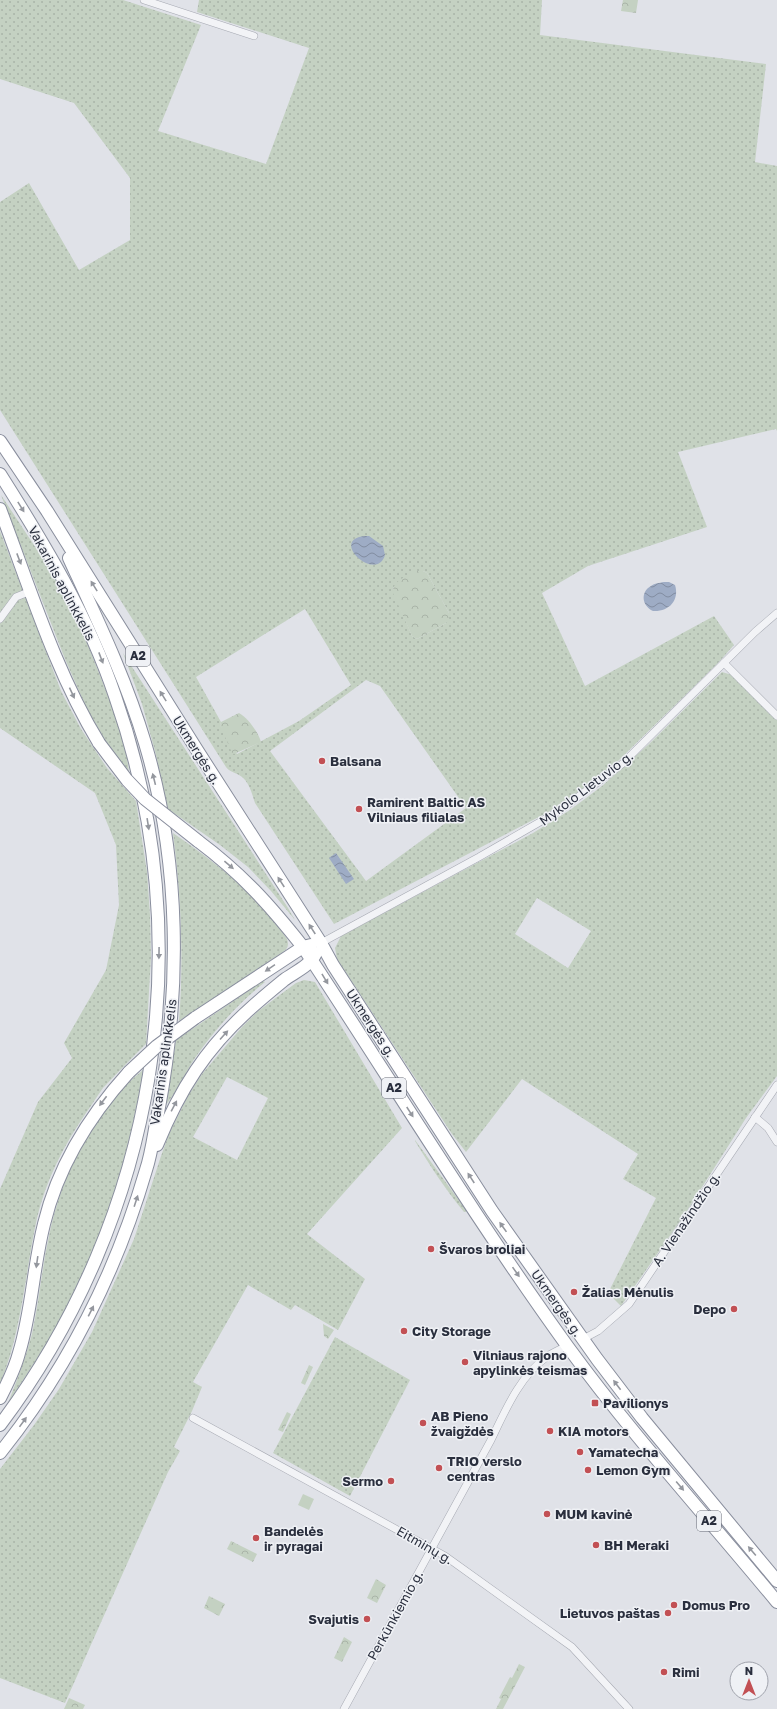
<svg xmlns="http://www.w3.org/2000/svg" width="777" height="1709" font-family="'Golos Text',sans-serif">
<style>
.grass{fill:url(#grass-dots);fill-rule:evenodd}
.forest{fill:url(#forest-crowns)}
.pitch{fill:#c4d1c2}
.water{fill:url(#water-waves)}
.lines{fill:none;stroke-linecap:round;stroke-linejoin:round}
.minor-casing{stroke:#a6a9b2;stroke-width:8}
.trunk-casing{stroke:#898e9d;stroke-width:14}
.minor{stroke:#f2f3f6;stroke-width:7}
.trunk{stroke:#fff;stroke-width:12}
.trunk-bridge-casing{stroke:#898e9d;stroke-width:14;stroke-linecap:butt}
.trunk-bridge{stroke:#fff;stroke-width:12}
.oneway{fill:#94979e}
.poi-dot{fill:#c25054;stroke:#eff1f5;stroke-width:1.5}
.labels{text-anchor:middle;stroke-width:3;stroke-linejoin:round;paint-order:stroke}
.shield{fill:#eff1f5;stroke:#656975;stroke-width:1}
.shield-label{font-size:12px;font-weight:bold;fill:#2a2f3e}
.street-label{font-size:13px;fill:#2a2f3e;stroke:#eff1f5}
.poi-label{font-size:13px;font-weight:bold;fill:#2a2f3e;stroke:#eff1f5;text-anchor:start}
</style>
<defs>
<pattern id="grass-dots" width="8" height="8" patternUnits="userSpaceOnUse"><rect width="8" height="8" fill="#c4d1c2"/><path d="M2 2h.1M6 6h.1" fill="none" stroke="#a9b4a8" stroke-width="1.8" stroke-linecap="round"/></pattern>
<pattern id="forest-crowns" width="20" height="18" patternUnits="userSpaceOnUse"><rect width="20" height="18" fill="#c4d1c2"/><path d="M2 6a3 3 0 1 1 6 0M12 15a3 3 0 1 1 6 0" fill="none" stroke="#a9b4a8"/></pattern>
<pattern id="water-waves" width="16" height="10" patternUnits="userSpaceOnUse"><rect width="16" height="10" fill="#9eacc5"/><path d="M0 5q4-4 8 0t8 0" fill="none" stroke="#818ca1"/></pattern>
</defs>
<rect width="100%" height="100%" fill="#e0e2e8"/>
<g class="grass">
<path d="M0 0H123L201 25 158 131 266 164 309 48 197 12 199 0H542L540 35 766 64 755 162 777 166V431L776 429 678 452 707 527 588 566 542 593 585 686 714 616 734 645 717 664 616 763 558 807 334 924 255 803C252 794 249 780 239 775 234 772 230 772 226 767L0 410V202L29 183 79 270 130 240V178L74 103 0 79ZM423 571 427 573 449 613 446 623 417 639 412 636 394 593 393 588ZM305 609 351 685 299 721 237 754 220 725 221 722 196 677ZM366 680 380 686 466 808 366 881 270 751Z"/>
<polygon points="1,495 49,568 80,625 112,706 126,751 129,772 105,740 86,707 65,659"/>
<path d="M0 531 61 691 81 729 107 768 136 801 147 872 150 915 151 957 146 1044C131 1059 117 1073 103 1088 97 1096 92 1105 86 1113 64 1145 46 1180 37 1218 25 1273 22 1331 0 1384V1189L38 1102 72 1058 64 1043 106 970 119 905 116 845 95 793 0 728Z"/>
<polygon points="123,653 288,908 295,920 271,891 248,867 220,845 168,809 155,751 142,704"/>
<path d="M722 672 732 675 777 719V1076L746 1118 685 1214 621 1306 608 1293 656 1198 623 1179 638 1154 522 1079 466 1152 452 1134 337 959 335 948 341 936 533 833 570 810 602 786 649 744ZM537 898 591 931 568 968 515 934Z"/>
<path d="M173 833C206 856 240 881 267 912 274 920 281 930 287 939 289 945 288 948 283 952L179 1021C184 958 181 895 173 833Z"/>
<path d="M304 980 315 982 402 1128 307 1234 365 1279 338 1330 295 1305 291 1310 248 1285 193 1382 202 1387 192 1411 174 1447 180 1451 168 1472 65 1703 0 1678V1469L34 1425 59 1389 92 1332 134 1239 161 1156 169 1134 188 1096 202 1074 242 1027 257 1012 277 997 296 983ZM227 1077 268 1098 237 1160 193 1137Z"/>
<path d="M263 981 265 982C238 1004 215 1029 195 1058 185 1073 177 1091 166 1105L176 1040Z"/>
<path d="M143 1070C130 1152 105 1233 67 1307 50 1340 29 1371 8 1403 17 1380 26 1357 32 1334 39 1302 42 1268 49 1236 62 1174 93 1110 143 1070Z"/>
<path d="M415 1140 466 1210V1212H464C446 1190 430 1166 415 1141Z"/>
<polygon points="335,1337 410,1380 350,1496 273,1453"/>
</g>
<g class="forest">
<polygon points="623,0 638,0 636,13 621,11"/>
<path d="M417 571H423L427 573 449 613V618L446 623 417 639 412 636 393 593C392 580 408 576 417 571Z"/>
<path d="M239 713C248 718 258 732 261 742L234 754 232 753 220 725 221 722Z"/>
<polygon points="323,1324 334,1330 328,1339 324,1336"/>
<polygon points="309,1365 313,1367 305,1385 301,1383"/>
<polygon points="287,1412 291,1414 283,1432 278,1430"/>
<polygon points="231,1541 257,1554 253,1562 227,1549"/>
<polygon points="376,1579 386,1585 377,1603 367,1598"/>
<polygon points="209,1596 225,1604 219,1616 204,1608"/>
<polygon points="344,1637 352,1642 342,1662 334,1658"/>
<polygon points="519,1664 525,1667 503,1709 496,1709 501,1699 499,1698 510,1677 512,1678"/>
<polygon points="69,1698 85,1705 83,1709 64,1709"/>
</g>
<polygon class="pitch" points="303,1494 314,1499 309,1510 298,1505"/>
<g class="water">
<path d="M365 536H369L383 546 385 555C376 584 328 539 365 536Z"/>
<path d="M664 582H669L675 585C680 601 668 612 653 611 642 606 640 592 651 586 655 583 659 583 664 582Z"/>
<polygon points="336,853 354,879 346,884 329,858"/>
</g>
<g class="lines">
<defs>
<g id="minor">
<polyline points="144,0 254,36"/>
<polyline points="0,619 16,597 31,591"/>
<polyline points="724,663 777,716"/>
<polyline points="321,943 479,857 559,811 622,764 755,632 777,613"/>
<polyline points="755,1117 768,1128 777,1142"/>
<polyline points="583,1339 598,1331 629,1304 777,1085"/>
<polyline points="193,1418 445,1556 572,1647 629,1709"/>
<path d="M344 1709 491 1440C505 1411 520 1375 548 1356 554 1352 561 1349 567 1346"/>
</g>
<g id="trunk">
<polyline points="0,441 47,511 197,750 321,943 333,965 492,1211 597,1359 642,1418 777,1581"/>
<path d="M0 474C45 545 88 616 115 696 202 943 157 1216 0 1425"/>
<path d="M0 509C30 588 55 671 99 743"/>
<path d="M198 841C242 874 269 904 303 947 391 1080 474 1217 568 1347 633 1436 707 1517 777 1602"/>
<polyline points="195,1018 303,947 311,945"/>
<path d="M157 1145C180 1089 206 1048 251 1008 262 998 273 989 284 980 295 972 310 966 316 953"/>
<path d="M0 1398C7 1384 15 1369 19 1353 32 1311 33 1267 44 1224 58 1166 89 1116 129 1072"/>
<path d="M0 1453C67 1369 116 1273 146 1170 152 1152 154 1132 158 1113 181 992 181 863 145 743 126 679 97 619 69 558"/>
</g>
</defs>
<use href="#minor" class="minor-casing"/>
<use href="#trunk" class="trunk-casing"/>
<use href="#minor" class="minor"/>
<use href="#trunk" class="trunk"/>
<defs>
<g id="trunk-bridge">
<polyline points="99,743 127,780 145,799 198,841"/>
<polyline points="129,1072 157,1046 195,1018"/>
</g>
</defs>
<use href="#trunk-bridge" class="trunk-bridge-casing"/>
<use href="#trunk-bridge" class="trunk-bridge"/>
</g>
<defs><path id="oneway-solid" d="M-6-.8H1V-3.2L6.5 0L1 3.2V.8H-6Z"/></defs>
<g class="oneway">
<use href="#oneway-solid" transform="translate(21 507) rotate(58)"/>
<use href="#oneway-solid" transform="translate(19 559) rotate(69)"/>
<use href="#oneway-solid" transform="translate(94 586) rotate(-122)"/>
<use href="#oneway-solid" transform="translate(101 658) rotate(69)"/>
<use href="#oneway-solid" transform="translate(72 693) rotate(65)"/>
<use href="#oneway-solid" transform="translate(163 696) rotate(-122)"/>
<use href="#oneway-solid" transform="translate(154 779) rotate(-104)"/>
<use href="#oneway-solid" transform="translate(148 824) rotate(81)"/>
<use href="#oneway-solid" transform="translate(229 865) rotate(40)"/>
<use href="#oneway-solid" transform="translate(281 882) rotate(-123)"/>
<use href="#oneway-solid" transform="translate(312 929) rotate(-123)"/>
<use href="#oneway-solid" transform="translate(159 953) rotate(91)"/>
<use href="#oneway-solid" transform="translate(270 968) rotate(146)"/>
<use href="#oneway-solid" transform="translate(325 979) rotate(59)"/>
<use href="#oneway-solid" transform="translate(224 1035) rotate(-48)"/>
<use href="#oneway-solid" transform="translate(103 1101) rotate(127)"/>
<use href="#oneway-solid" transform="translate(174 1106) rotate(-62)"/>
<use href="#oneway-solid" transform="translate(410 1112) rotate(57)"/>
<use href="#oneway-solid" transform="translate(471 1178) rotate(-123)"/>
<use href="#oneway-solid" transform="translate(136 1201) rotate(-72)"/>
<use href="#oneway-solid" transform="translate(503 1227) rotate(-125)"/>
<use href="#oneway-solid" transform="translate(37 1262) rotate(98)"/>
<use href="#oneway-solid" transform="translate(516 1272) rotate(55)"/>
<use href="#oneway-solid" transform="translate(91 1311) rotate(-63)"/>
<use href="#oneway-solid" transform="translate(617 1385) rotate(-127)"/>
<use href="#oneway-solid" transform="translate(23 1422) rotate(-54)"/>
<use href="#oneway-solid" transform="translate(680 1486) rotate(50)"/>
<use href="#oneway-solid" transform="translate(752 1551) rotate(-130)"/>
</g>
<g class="poi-dot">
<circle cx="322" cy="761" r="4"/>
<circle cx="359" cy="809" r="4"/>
<circle cx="431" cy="1249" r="4"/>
<circle cx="574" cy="1292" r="4"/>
<circle cx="734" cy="1309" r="4"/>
<circle cx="404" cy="1331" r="4"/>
<circle cx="465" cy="1362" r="4"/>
<rect x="591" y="1399" width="8" height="8" rx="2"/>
<circle cx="423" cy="1423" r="4"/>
<circle cx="550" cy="1431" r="4"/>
<circle cx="580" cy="1452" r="4"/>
<circle cx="439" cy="1468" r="4"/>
<circle cx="588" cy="1470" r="4"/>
<circle cx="391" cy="1481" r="4"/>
<circle cx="547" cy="1514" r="4"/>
<circle cx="256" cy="1538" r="4"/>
<circle cx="596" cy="1545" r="4"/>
<circle cx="674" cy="1605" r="4"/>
<circle cx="668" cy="1613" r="4"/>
<circle cx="367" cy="1619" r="4"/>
<circle cx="664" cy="1672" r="4"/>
</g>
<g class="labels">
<g class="shield">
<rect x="126" y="646" width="24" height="20" rx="3"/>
<rect x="382" y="1078" width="24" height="20" rx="3"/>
<rect x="697" y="1511" width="24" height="20" rx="3"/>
</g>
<g class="shield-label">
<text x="138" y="660">A2</text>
<text x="394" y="1092">A2</text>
<text x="709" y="1525">A2</text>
</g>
<g class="street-label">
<text transform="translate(62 583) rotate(62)" y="5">Vakarinis aplinkkelis</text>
<text transform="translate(197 750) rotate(58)" y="5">Ukmergės g.</text>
<text transform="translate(586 788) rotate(-37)" y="5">Mykolo Lietuvio g.</text>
<text transform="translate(371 1023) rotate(57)" y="5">Ukmergės g.</text>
<text transform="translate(163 1062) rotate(-82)" y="5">Vakarinis aplinkkelis</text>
<text transform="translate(686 1219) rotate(-56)" y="5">A. Vienažindžio g.</text>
<text transform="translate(557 1303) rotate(55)" y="5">Ukmergės g.</text>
<text transform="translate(425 1545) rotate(30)" y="5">Eitminų g.</text>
<text transform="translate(395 1615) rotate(-61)" y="5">Perkūnkiemio g.</text>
</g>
<g class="poi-label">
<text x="330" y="766">Balsana</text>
<text x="367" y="807">Ramirent Baltic AS<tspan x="367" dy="15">Vilniaus filialas</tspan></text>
<text x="439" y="1254">Švaros broliai</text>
<text x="582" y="1297">Žalias Mėnulis</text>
<text x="726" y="1314" text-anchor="end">Depo</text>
<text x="412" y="1336">City Storage</text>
<text x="473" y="1360">Vilniaus rajono<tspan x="473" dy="15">apylinkės teismas</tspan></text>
<text x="603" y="1408">Pavilionys</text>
<text x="431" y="1421">AB Pieno<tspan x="431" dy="15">žvaigždės</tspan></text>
<text x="558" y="1436">KIA motors</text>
<text x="588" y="1457">Yamatecha</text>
<text x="447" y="1466">TRIO verslo<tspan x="447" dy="15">centras</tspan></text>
<text x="596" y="1475">Lemon Gym</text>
<text x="383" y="1486" text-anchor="end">Sermo</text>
<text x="555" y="1519">MUM kavinė</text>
<text x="264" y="1536">Bandelės<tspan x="264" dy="15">ir pyragai</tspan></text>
<text x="604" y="1550">BH Meraki</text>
<text x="682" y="1610">Domus Pro</text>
<text x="660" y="1618" text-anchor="end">Lietuvos paštas</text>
<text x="359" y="1624" text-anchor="end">Svajutis</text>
<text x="672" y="1677">Rimi</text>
</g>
</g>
<g transform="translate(749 1681)"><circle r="19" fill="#eff1f5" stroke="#a0a3ac"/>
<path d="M0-3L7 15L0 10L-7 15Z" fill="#c25054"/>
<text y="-6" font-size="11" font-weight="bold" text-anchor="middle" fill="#2a2f3e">N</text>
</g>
</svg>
